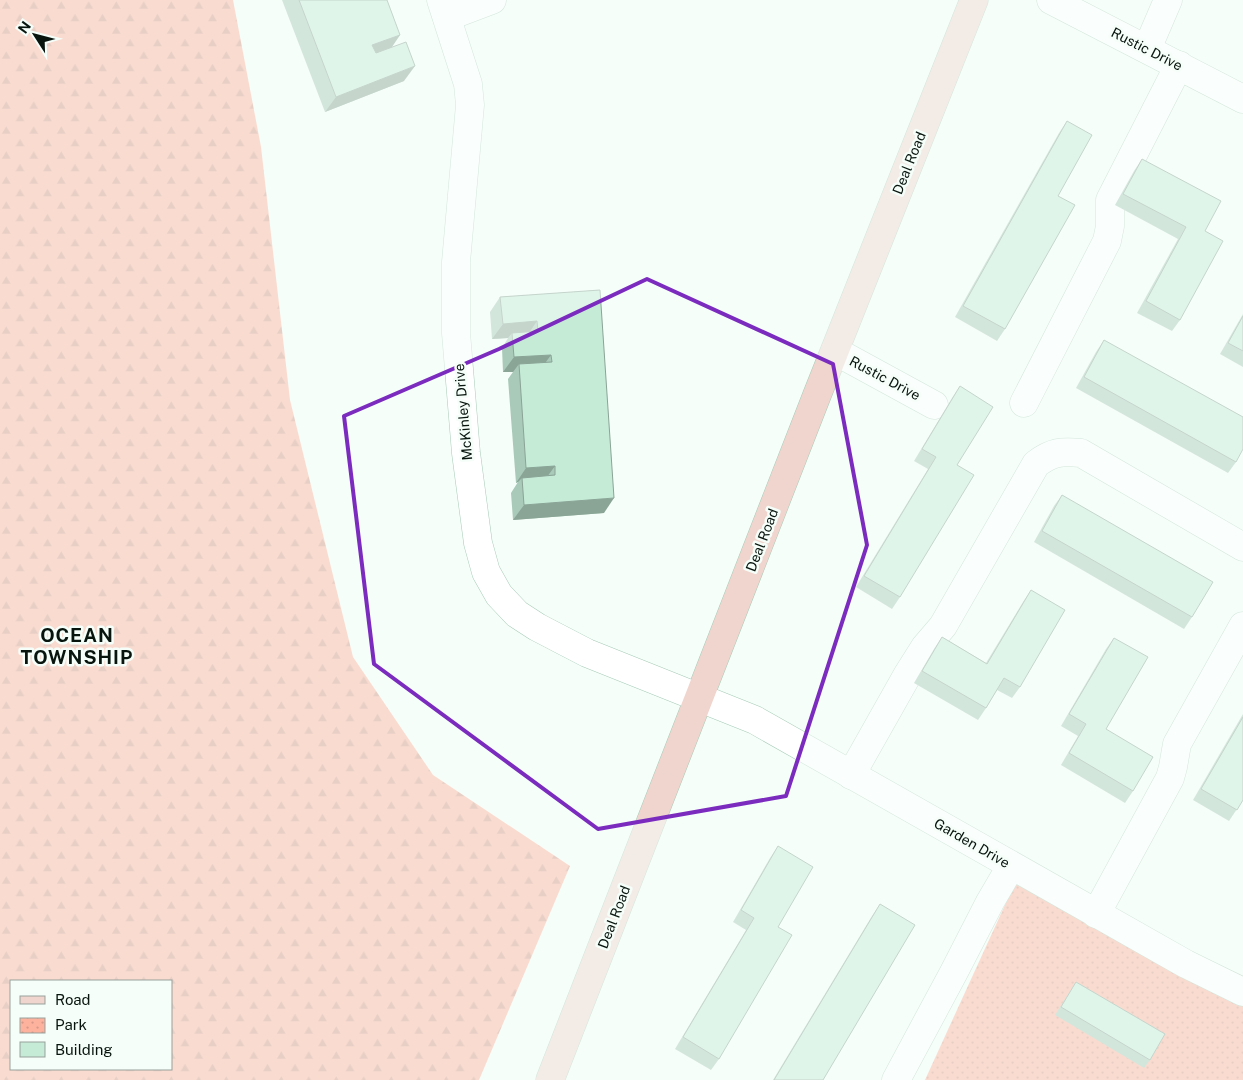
<svg xmlns="http://www.w3.org/2000/svg" width="1243" height="1080" font-family="'Public Sans',sans-serif">
<style>
.forest{fill:url(#forest-firs);fill-rule:evenodd}
.park{fill:url(#park-dots)}
.lines{fill:none;stroke-linecap:round;stroke-linejoin:round}
.street-casing{stroke:#a7ccb8;stroke-width:29}
.secondary-casing{stroke:#a7ccb8;stroke-width:29}
.street{stroke:#fff;stroke-width:28}
.secondary{stroke:#f0d5ce;stroke-width:28}
.wall{fill:#a9cab9}
.shaded-wall{fill:#8aa496}
.building{fill:#c5ebd7;stroke:#8aa496}
.marked{fill:none;stroke:#7b2cbf;stroke-width:4;stroke-linejoin:round}
.labels{text-anchor:middle;stroke-width:5;stroke-linejoin:round;paint-order:stroke}
.street-label{font-size:14px;fill:#08150f;stroke:#f6fef9}
.district-label{font-size:19px;font-weight:bold;letter-spacing:1px;fill:#08150f;stroke:#f6fef9}
</style>
<defs>
<pattern id="forest-firs" width="22" height="20" patternUnits="userSpaceOnUse" patternTransform="scale(1.25)"><rect width="22" height="20" fill="#fdb29e"/><path d="M5 1l3.5 6h-7zM16 11l3.5 6h-7z" fill="#d79887"/></pattern>
<pattern id="park-dots" width="8" height="8" patternUnits="userSpaceOnUse" patternTransform="scale(1.25)"><rect width="8" height="8" fill="#fdb29e"/><path d="M2 2h.1M6 6h.1" fill="none" stroke="#d79887" stroke-width="1.8" stroke-linecap="round"/></pattern>
</defs>
<rect width="100%" height="100%" fill="#f6fef9"/>
<path class="forest" d="M0 0H233L261 147 290 400 353 657 433 775 570 866 479 1080H0ZM11 981H171V1069H11Z"/>
<polygon class="park" points="1020,872 1243,976 1243,1080 925,1080"/>
<g class="lines">
<defs>
<g id="street">
<polyline points="441,0 468,84 470,105 456,262 456,333 466,453 478,543 486,572 499,595 517,614 537,627 587,653 755,720 1186,964 1243,992"/>
<polyline points="1051,0 1243,99"/>
<polyline points="447,17 492,0"/>
<polyline points="1147,49 1168,0"/>
<polyline points="835,351 934,405"/>
<polyline points="1024,403 1107,241 1110,226 1110,200 1179,65"/>
<path d="M851 775 908 674 925 647 943 626 1036 464C1052 452 1061 451 1081 453L1243 547"/>
<polyline points="1096,914 1170,778 1173,767 1177,744 1243,626"/>
<polyline points="896,1080 954,972 990,902 1011,866"/>
</g>
<polyline id="secondary" points="550,1080 817,395 974,0"/>
</defs>
<use href="#street" class="street-casing"/>
<use href="#secondary" class="secondary-casing"/>
<use href="#street" class="street"/>
<use href="#secondary" class="secondary"/>
</g>
<g class="wall">
<polygon points="282,0 387,0 400,35 391,47 404,81 325,112"/>
<polygon points="1067,121 1058,196 1005,329 997,341 955,317 1059,133"/>
<polygon points="1142,159 1205,231 1180,320 1172,331 1137,313 1178,239 1115,205 1134,171"/>
<polygon points="600,290 604,513 513,520 511,493 518,482 516,483 508,379 513,372 503,372 502,348 508,338 492,339 490,312 500,297"/>
<polygon points="1243,314 1243,367 1220,354"/>
<polygon points="1104,340 1236,462 1228,473 1076,388 1096,352"/>
<polygon points="960,386 957,465 900,597 892,609 856,587 928,469 914,461 952,398"/>
<polygon points="1062,495 1192,617 1184,629 1034,542 1054,506"/>
<polygon points="1031,590 1020,687 1012,698 997,690 986,708 978,720 914,683 934,649 942,637 986,663 1023,602"/>
<polygon points="1114,638 1106,729 1133,791 1125,803 1061,765 1078,736 1061,726 1106,649"/>
<polygon points="1243,714 1243,800 1229,821 1193,800"/>
<polygon points="778,846 778,927 719,1059 711,1070 675,1049 746,930 733,922 770,858"/>
<polygon points="880,904 823,1080 773,1080 872,916"/>
<polygon points="1076,982 1150,1060 1144,1068 1055,1015"/>
</g>
<g class="shaded-wall">
<polygon points="400,35 390,50 362,60 372,45"/>
<polygon points="415,66 404,81 325,112 336,97"/>
<polygon points="537,321 527,336 512,333 508,338 492,339 503,324"/>
<polygon points="551,355 540,370 519,364 513,372 503,372 514,357"/>
<polygon points="555,466 544,481 522,478 518,482 516,483 526,468"/>
<polygon points="614,498 604,513 513,520 524,505"/>
</g>
<g class="building">
<polygon points="299,0 387,0 400,35 372,45 376,53 406,42 415,66 336,97"/>
<polygon points="1067,121 1092,135 1058,196 1075,205 1005,329 963,306"/>
<polygon points="1142,159 1221,201 1205,231 1223,241 1180,320 1146,301 1186,227 1123,194"/>
<polygon points="600,290 614,498 524,505 522,478 555,475 555,466 526,468 519,364 552,362 551,355 514,357 512,333 538,331 537,321 503,324 500,297"/>
<polygon points="1243,316 1243,351 1228,343"/>
<polygon points="1104,340 1243,417 1243,449 1236,462 1084,377"/>
<polygon points="960,386 993,407 957,465 974,475 900,597 864,576 936,457 922,449"/>
<polygon points="1062,495 1213,582 1192,617 1042,531"/>
<polygon points="1031,590 1065,610 1020,687 1004,678 986,708 922,671 942,637 987,664"/>
<polygon points="1114,638 1148,657 1106,729 1153,757 1133,791 1069,753 1086,724 1069,714"/>
<polygon points="1243,717 1243,800 1237,810 1201,789"/>
<polygon points="778,846 813,867 778,927 792,935 719,1059 683,1037 754,918 741,910"/>
<polygon points="880,904 915,925 823,1080 774,1080"/>
<polygon points="1076,982 1165,1034 1150,1060 1061,1007"/>
</g>
<path d="M0 0H1243V1080H0ZM647 279 833 364 867 545 786 796 598 829 374 664 344 416 499 349Z" fill="#f6fef9" fill-opacity=".55" fill-rule="evenodd"/>
<path class="marked" d="M647 279 833 364 867 545 786 796 598 829 374 664 344 416 499 349Z"/>
<g class="labels">
<g class="street-label">
<text transform="translate(1147 49) rotate(27)" y="5">Rustic Drive</text>
<text transform="translate(909 163) rotate(-68)" y="5">Deal Road</text>
<text transform="translate(885 378) rotate(28)" y="5">Rustic Drive</text>
<text transform="translate(463 412) rotate(-95)" y="5">McKinley Drive</text>
<text transform="translate(762 540) rotate(-69)" y="5">Deal Road</text>
<text transform="translate(972 843) rotate(30)" y="5">Garden Drive</text>
<text transform="translate(614 917) rotate(-69)" y="5">Deal Road</text>
</g>
<g class="district-label">
<text x="77" y="642">OCEAN<tspan x="77" dy="22">TOWNSHIP</tspan></text>
</g>
</g>
<rect x="10" y="980" width="162" height="90" fill="#f6fef9" stroke="#97a19b"/>
<rect x="20" y="996" width="25" height="8" fill="#f0d5ce" stroke="#97a19b"/>
<text x="55" y="1005" font-size="15" fill="#08150f">Road</text>
<rect x="20" y="1018" width="25" height="15" fill="url(#park-dots)" stroke="#97a19b"/>
<text x="55" y="1030" font-size="15" fill="#08150f">Park</text>
<rect x="20" y="1042" width="25" height="15" fill="#c5ebd7" stroke="#97a19b"/>
<text x="55" y="1055" font-size="15" fill="#08150f">Building</text>
<g transform="translate(35 35) rotate(306)" stroke="#f6fef9" stroke-width="4" paint-order="stroke">
<path d="M0-4L9 19L0 12L-9 19Z" fill="#08150f"/>
<text y="-8" font-size="14" font-weight="bold" text-anchor="middle" fill="#08150f">N</text>
</g>
</svg>
